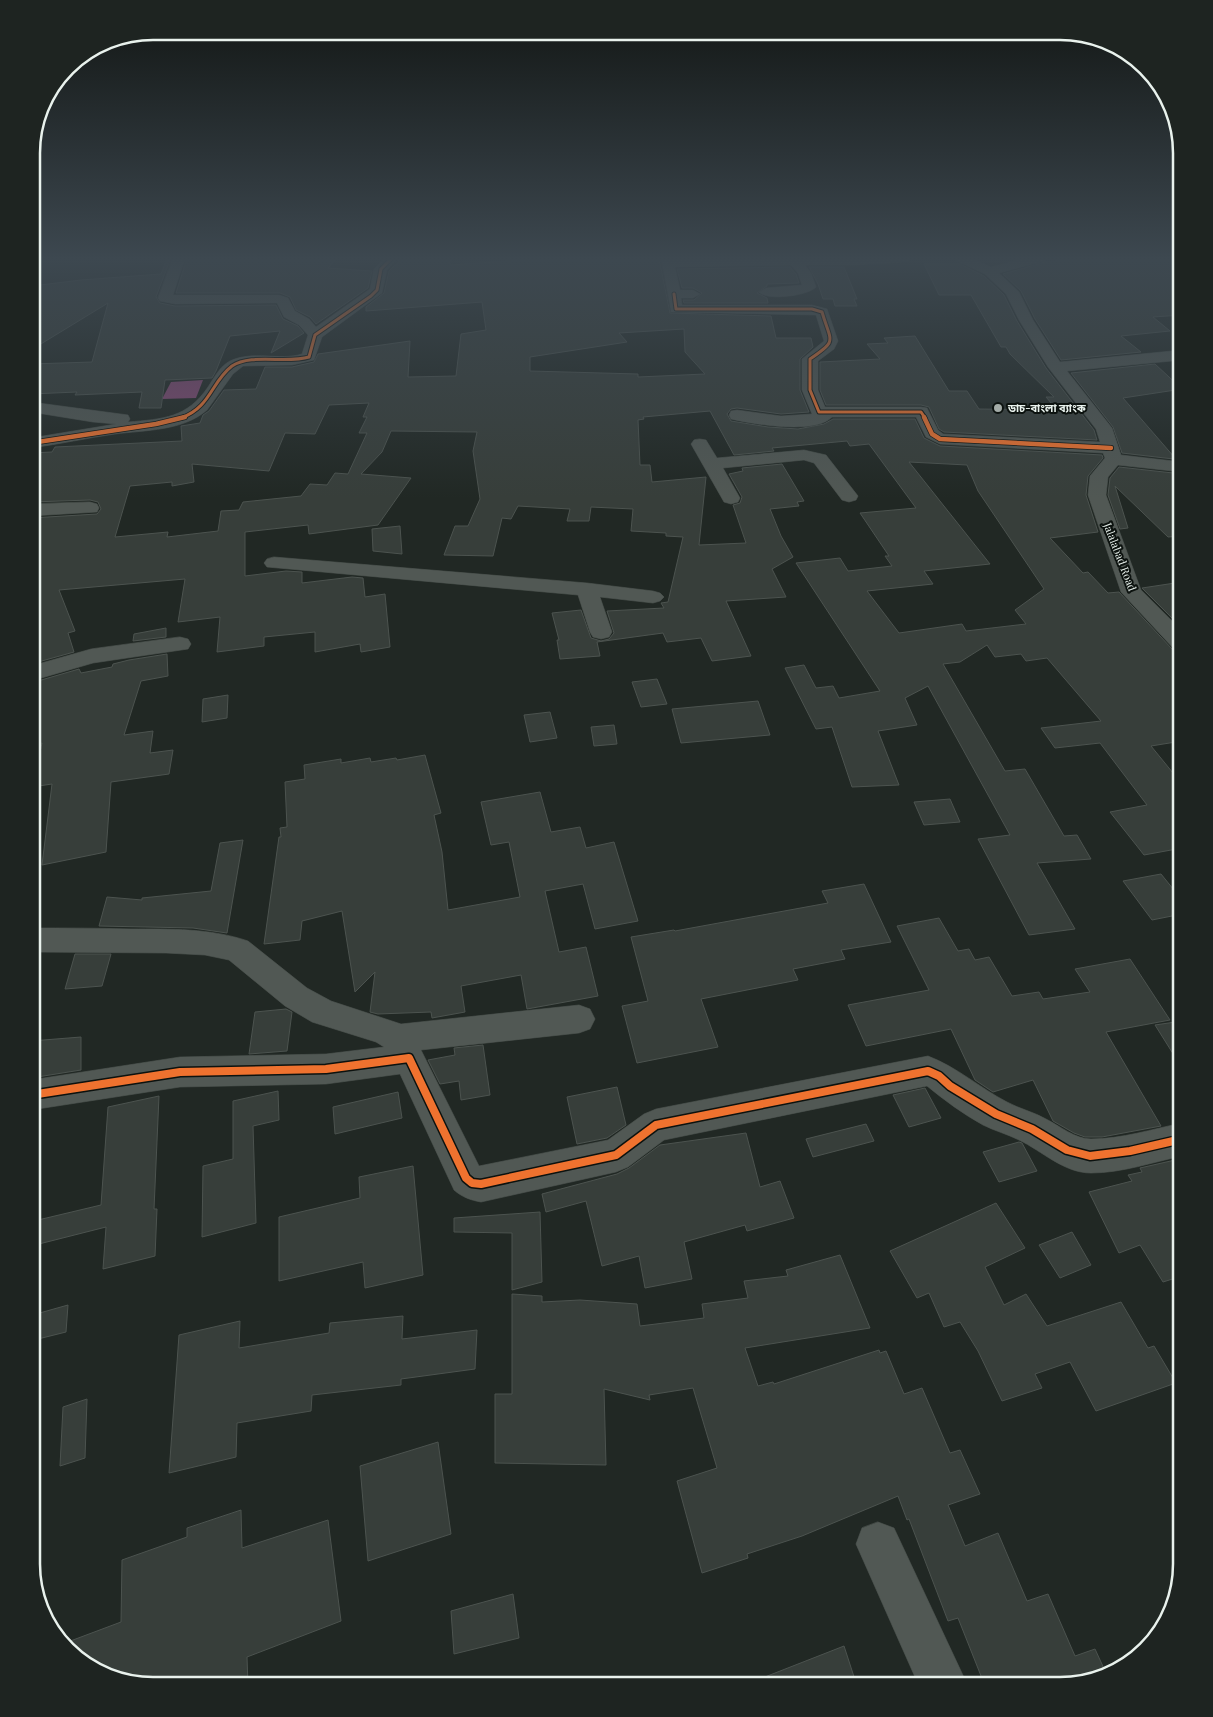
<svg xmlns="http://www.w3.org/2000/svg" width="1213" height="1717" font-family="'Playfair Display','Noto Sans Bengali',serif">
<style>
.water{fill:#834974}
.building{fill:#373e3a;stroke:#4c534f;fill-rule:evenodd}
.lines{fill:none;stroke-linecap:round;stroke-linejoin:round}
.minor-casing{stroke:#3f4642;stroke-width:1}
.minor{fill:#515854;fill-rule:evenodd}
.cycleway-far2-casing{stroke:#0c120f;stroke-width:5}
.cycleway-far1-casing{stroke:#0c120f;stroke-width:6}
.cycleway-casing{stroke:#0c120f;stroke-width:11}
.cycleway-far2{stroke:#ef722f;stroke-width:3}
.cycleway-far1{stroke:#ef722f;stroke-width:4.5}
.cycleway{stroke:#ef722f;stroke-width:8}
.poi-dot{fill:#a3aba7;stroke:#0c120f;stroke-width:2}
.labels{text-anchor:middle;stroke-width:4;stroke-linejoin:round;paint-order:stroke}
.far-poi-label{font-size:11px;font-weight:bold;fill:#e9f2ed;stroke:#0c120f;text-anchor:start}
.far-street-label{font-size:11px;fill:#e9f2ed;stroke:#0c120f}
.rim{fill:none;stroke:#e9f2ed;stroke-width:2.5}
</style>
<rect width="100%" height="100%" fill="#212824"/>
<polygon class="water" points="203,380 196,398 162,399 171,382"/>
<g class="building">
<polygon points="187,258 337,258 328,268 372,271 368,288 316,324 310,317 296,310 290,297 280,293 176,293"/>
<path d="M400 258H450V265L538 259 539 261 566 259 567 261 602 258H659L670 313 771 316 776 338H811L813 347 800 359V390L809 412 781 414 737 408 731 409 727 414 731 421 768 427 798 429 824 424 833 419H915L924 438 940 446 1102 455 1103 458 1088 476 1086 495 1098 532 1050 538 1083 573 1088 572 1108 593 1119 592 1173 650 1182 653V741L1151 746 1182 784V848L1144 855 1110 812 1147 805 1100 743 1055 748 1041 728 1101 721 1047 658 1026 661 1021 654 995 657 987 645 960 662 943 664 1005 771 1025 769 1064 836 1077 835 1091 859 1037 863 1075 929 1029 935 978 839 1010 835 928 686 905 698 917 725 878 731 899 785 852 787 832 727 816 729 785 668 804 665 816 688 833 686 839 698 880 691 796 563 840 558 848 571 892 566 885 556H889L860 513 916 508 869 444 850 446 847 441 772 448 774 451 734 455 710 411 643 417 644 419 638 420 640 465H650L652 482 706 477 699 545 746 543 733 505 740 503 742 497 729 474 743 471 742 468 782 464 804 501 797 502 799 506 770 509 781 536 793 557 772 569 786 597 726 601 751 656 712 661 701 638 667 642 663 633 597 642 600 656 560 659 557 640H559L552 613 581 610 591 638 601 641 609 639 614 633 607 611 664 608 661 603 668 602 683 537 666 536V533L631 531 633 509 591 507 589 521H567L570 509 518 506 511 519 502 518 493 556 444 555 455 526H468L480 499 473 451 477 432 391 431 382 452 361 474 411 478 378 525 309 534 308 525 245 532V576L286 571 302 572V583L352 577 363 578 365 597 385 594 390 647 361 652 360 644 315 652V632L264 637V646L217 652 220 617 178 622 185 579 59 590 75 631 68 633 74 652 31 664V518L97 514 101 509 98 502 90 500 31 502V453L52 452 55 447 182 441 181 426 200 423 203 415 209 411 224 390 256 389 265 367H292L314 362 318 354 410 341 408 377 456 376 461 334 486 330 482 302 366 311V307L384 293 389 271 395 265H397ZM684 329 685 352 705 374 638 377V374L530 371V357L627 342 619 333ZM369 403 363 417H367L359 433H367L348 474 335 473 327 485 310 484 301 496 243 502 239 510 221 511 218 531 167 537 168 532 115 537 130 486 172 482V486L194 482 192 464 269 471 285 433 315 434 329 405ZM909 462 967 465 978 491 1044 589 1015 610 1026 624 966 631 962 624 899 633 867 591 933 584 924 571 990 564Z"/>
<polygon points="1091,258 1096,260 1123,258 1182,258 1182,315 1153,317 1170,331 1121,336 1141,352 1061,360 1035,319 1021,291 1003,274 1045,262"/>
<polygon points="170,260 156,297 160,303 175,306 276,305 283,319 298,326 304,333 271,353 280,331 230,336 216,371 212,378 165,380 161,408 139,408 142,392 75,395 77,392 31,394 31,364 92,362 108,303 31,350 32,286 81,280 161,274 166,261"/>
<polygon points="924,264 960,264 984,276 1004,295 1017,321 1046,368 1094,430 1097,440 944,432 939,429 929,407 921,405 826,405 820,390 820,362 880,359 867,344 888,343 884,338 915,336 949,391 967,391 979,409 1057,410 1046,397 1054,397 1010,354 1006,347 1001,347 971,295 939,295"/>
<polygon points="790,267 796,274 799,283 767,284 767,286 757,293 767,298 768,303 684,303 683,300 694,300 702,293 693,288 682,288 677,269"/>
<polygon points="809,267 844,267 857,299 854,299 857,306 835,306 833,299 823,299 818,284"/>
<polygon points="1155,364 1182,389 1123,398 1175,458 1182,460 1122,453 1113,427 1071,373"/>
<polygon points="1119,467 1182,474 1182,536 1168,537 1115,486 1128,528 1120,529 1108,495 1110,478"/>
<polygon points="400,526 402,554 373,551 372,529"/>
<polygon points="1175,583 1182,589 1182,628 1142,588"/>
<polygon points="166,628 166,637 133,641 134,634"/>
<polygon points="167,654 168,676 141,681 124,735 153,731 150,753 173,750 169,774 111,782 106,852 42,865 52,784 32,787 42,743 31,747 31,683 79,669 81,673 112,667 113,664 129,660"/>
<polygon points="657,679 667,704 641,707 632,682"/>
<polygon points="228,695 227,718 202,722 203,699"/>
<polygon points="758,701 770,735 681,743 672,709"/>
<polygon points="550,712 557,738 530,742 524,715"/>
<polygon points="614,725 617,744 594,746 591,727"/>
<polygon points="425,755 441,813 434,815 442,852 448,910 520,897 509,842 491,845 481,802 540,792 551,832 580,827 586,848 614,842 638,921 595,929 583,884 545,891 559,952 586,947 598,996 527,1009 521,975 461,986 465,1012 432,1018 431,1012 378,1014 370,1012 375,972 355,992 342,911 302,921 300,940 264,944 279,837 281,837 280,828 287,827 285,782 305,779 304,765 341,759 341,763 370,758 371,762 396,758 397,760"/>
<polygon points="950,799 960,822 924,825 914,802"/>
<polygon points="243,840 227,933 193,928 99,926 107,897 142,900 142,898 211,891 220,843"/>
<polygon points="1161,874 1182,900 1182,914 1152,920 1123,881"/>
<polygon points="864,884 891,942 841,950 845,959 793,969 798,980 701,999 718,1047 637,1063 622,1006 648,1001 631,937 674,930 675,931 828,903 822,891"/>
<polygon points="939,918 958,951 969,949 975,960 989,957 1012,996 1039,992 1043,999 1090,992 1075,969 1130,959 1170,1020 1106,1032 1161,1126 1102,1137 1085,1137 1074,1133 1053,1121 1033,1080 993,1092 975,1080 951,1029 866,1046 848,1005 929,990 897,926"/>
<polygon points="75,954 111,954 102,986 65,989"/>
<polygon points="286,1009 292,1012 287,1051 249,1054 255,1012"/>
<polygon points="1182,1021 1182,1068 1155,1025"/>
<polygon points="81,1037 81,1070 31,1078 31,1041"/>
<polygon points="483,1045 490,1095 461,1100 459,1081 440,1084 428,1060 455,1055 454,1048"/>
<polygon points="617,1087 626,1125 607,1138 577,1144 567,1097"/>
<polygon points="925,1088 941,1118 909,1127 893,1095"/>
<polygon points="278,1091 279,1120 253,1126 256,1223 202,1237 203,1166 233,1159 233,1101"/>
<polygon points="398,1092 402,1118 335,1134 333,1107"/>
<polygon points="159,1096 154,1209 157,1209 155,1256 103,1269 106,1227 35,1245 38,1220 101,1205 108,1107"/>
<polygon points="866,1124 874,1141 813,1157 806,1139"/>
<polygon points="746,1133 760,1187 780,1181 794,1218 747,1231 745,1225 684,1242 692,1279 645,1288 639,1256 602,1266 586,1201 546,1212 542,1194 617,1174 629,1168 660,1145"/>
<polygon points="1019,1142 1022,1143 1037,1171 999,1182 983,1152"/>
<polygon points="1175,1160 1182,1171 1182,1276 1163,1282 1140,1245 1119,1253 1089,1192 1132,1181 1128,1175 1142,1172 1140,1168"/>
<polygon points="413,1166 423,1275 365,1288 363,1262 279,1281 279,1217 360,1198 359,1177"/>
<polygon points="996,1203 1025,1248 985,1267 1004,1305 1026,1294 1047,1326 1121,1302 1148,1348 1154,1346 1176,1383 1096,1411 1070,1362 1035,1374 1042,1388 1002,1401 978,1351 960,1322 944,1327 929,1293 917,1298 890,1251"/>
<polygon points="540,1212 542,1282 512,1290 512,1233 454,1232 454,1218"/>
<polygon points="1072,1232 1091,1265 1060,1278 1039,1245"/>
<polygon points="840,1255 870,1328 745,1348 758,1386 773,1382 774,1384 879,1350 880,1353 886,1351 904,1394 922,1388 950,1453 960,1450 980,1494 948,1505 965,1546 998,1533 1027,1601 1048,1594 1075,1656 1095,1649 1106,1673 1060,1686 985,1686 958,1618 948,1621 909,1519 907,1520 898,1496 802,1536 747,1554 748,1558 702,1573 677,1481 717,1468 693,1388 649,1395 650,1400 604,1389 606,1465 495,1463 495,1394 512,1394 512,1294 542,1296 542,1302 580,1300 637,1304 640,1326 704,1318 702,1304 748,1298 744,1281 788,1276 786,1270"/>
<polygon points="68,1305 66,1332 34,1340 36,1314"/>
<polygon points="403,1316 402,1339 477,1330 475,1369 401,1379 401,1385 312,1395 311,1411 237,1423 236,1457 169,1473 179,1335 240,1321 239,1348 329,1333 330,1323"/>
<polygon points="87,1399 85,1458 60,1466 63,1407"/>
<polygon points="438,1442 451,1534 368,1561 360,1466"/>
<polygon points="241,1510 242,1548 328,1520 341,1621 247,1657 248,1686 146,1686 92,1669 65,1643 121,1622 122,1560 187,1537 187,1528"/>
<polygon points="513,1594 519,1638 454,1654 451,1611"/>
<polygon points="844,1646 857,1686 748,1686 747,1684"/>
</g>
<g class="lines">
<defs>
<g id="minor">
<path d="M173 258H185L173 295H279L288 298 295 311 309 319 316 327 370 289 374 269 385 258H398L387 270 382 293 322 337 314 360 292 365 243 366 233 374 207 410C183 431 146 430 115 434 87 438 60 444 31 448V438L116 424 93 422 31 412V402L128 415 130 419 128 422C163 419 187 418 208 387 214 378 220 366 230 361 253 350 279 361 302 354L308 335 299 325 284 317 277 303 175 304 160 301 158 298Z"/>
<path d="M661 258H910L909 261 904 262 854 265H805L811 273 816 287C808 296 766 301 759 292L766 288 802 285 798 273 791 265 675 267 680 290H693L700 294 693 298H681L682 305H812L827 309 838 341 834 349 818 361V390L825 407H921L927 408 938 430 943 434 1100 442 1096 429 1048 367 1019 320 1006 294 985 274 957 261 956 258H971L991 267 1026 258H1045L1044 261 999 273 1019 292 1033 320 1060 362 1182 350V360L1067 371 1112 428 1121 455 1182 462V472L1118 465 1108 477 1106 495 1141 590 1182 631V651L1174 649 1121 592 1088 495 1090 476 1105 458 1103 453 940 444 926 437 916 417H832C815 435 753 424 731 419L729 415 731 411 737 410 781 416 812 414 802 390V359L824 341 816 315 671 312Z"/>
<polygon points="700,439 706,440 717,458 804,450 826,455 858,496 856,500 849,502 842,500 814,463 804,460 723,468 740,498 738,502 731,504 724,502 691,444 694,440"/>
<polygon points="90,502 97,504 99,508 97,512 31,516 31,504"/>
<polygon points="274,557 587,583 653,591 660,593 664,597 660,601 653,603 600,597 612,632 609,637 601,639 593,637 590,632 578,595 267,567 264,563 267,559"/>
<polygon points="180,637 188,639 191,644 188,649 93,663 31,681 31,666 91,649"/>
<path d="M31 928C64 928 98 928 131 929 170 929 210 928 248 941L307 988 331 1001 401 1024 579 1005 590 1009 595 1019 590 1029 579 1033 421 1050 479 1166 608 1140 644 1114 656 1109 928 1056C957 1067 980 1088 1007 1102 1020 1109 1034 1112 1046 1119 1060 1126 1075 1139 1091 1139 1121 1139 1153 1129 1182 1123V1156C1153 1162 1122 1173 1091 1173 1064 1173 1042 1151 1019 1140 1007 1134 995 1131 983 1125 963 1114 944 1100 927 1086L664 1140 628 1167 616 1172 481 1202C470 1200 462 1197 454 1190L400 1074 326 1084 180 1087 31 1110V1080L180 1057 326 1054 384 1047 376 1042 312 1022 285 1006 229 960 205 955 166 953 31 952Z"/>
<polygon points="878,1522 894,1528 968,1686 919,1686 856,1544 862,1528"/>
</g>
</defs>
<use href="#minor" class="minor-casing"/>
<use href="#minor" class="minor"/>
<defs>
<g id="cycleway-far2">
<path d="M674 294 676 309H812L822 312C831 343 838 340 810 359V390L819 412H921L925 418"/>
<path d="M181 418C211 407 211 382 232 366 251 353 287 364 309 357L315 335 371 296 377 290 381 269 392 258"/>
</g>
<g id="cycleway-far1">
<polyline points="924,417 932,434 940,439 1111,448"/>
<polyline points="31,443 156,424 185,417"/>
</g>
<polyline id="cycleway" points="31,1095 180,1072 326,1069 409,1058 466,1178 472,1183 481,1184 616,1155 656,1125 928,1071 939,1076 950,1086 996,1114 1032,1129 1067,1150 1090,1156 1130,1151 1182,1139"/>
</defs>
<use href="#cycleway-far2" class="cycleway-far2-casing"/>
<use href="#cycleway-far1" class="cycleway-far1-casing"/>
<use href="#cycleway" class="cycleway-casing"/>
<use href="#cycleway-far2" class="cycleway-far2"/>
<use href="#cycleway-far1" class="cycleway-far1"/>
<use href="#cycleway" class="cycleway"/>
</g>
<linearGradient id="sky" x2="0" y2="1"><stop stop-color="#121614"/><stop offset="0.52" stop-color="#3d4850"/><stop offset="1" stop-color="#3d4850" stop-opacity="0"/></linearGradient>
<rect width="1213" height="498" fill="url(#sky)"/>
<circle class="poi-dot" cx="998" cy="408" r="5"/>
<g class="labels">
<g class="far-poi-label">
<text x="1008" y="412">ডাচ-বাংলা ব্যাংক</text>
</g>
<g class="far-street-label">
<text transform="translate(1120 557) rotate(69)" y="4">Jalalabad Road</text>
</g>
</g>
<path d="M0 0H1213V1717H0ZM153 40H1060A113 113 0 0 1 1173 153V1564A113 113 0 0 1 1060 1677H153A113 113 0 0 1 40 1564V153A113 113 0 0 1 153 40Z" fill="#1e2421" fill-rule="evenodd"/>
<path class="rim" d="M153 40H1060A113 113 0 0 1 1173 153V1564A113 113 0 0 1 1060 1677H153A113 113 0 0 1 40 1564V153A113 113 0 0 1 153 40Z"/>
</svg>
